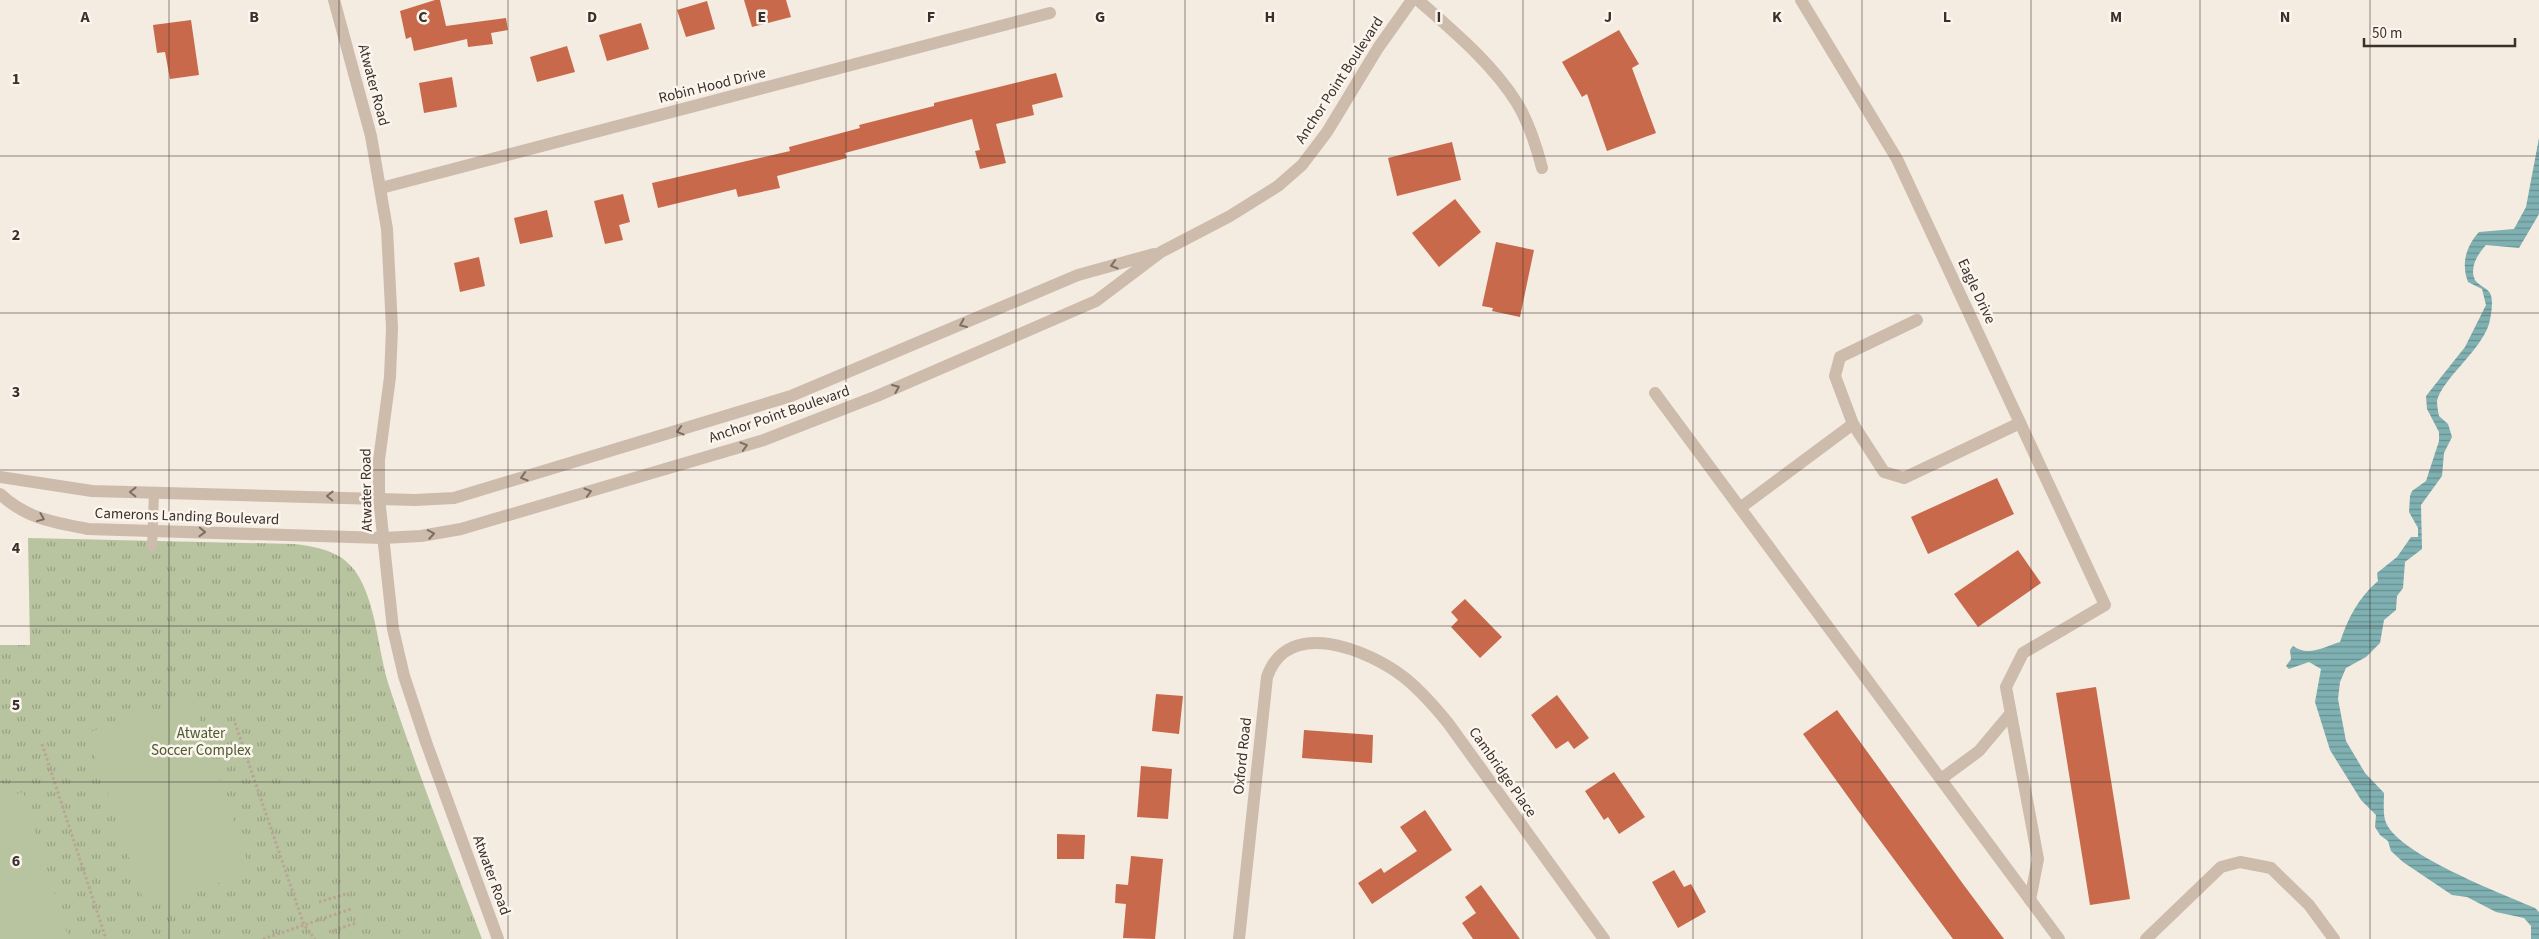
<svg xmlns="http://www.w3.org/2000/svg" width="2539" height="939" font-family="'Source Sans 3',sans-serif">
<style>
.park{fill:url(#park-tufts)}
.garden{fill:#b8c4a0}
.water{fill:url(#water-rules)}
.building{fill:#c8694b}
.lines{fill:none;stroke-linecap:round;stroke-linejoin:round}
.path{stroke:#b9a596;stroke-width:3;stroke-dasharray:2.5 2.5;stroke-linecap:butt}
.lane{stroke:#cdbbac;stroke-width:10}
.street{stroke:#cdbbac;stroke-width:12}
.oneway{stroke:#7d6f65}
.grid{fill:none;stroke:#3b302b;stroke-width:1;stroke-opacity:0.55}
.labels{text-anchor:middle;stroke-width:5;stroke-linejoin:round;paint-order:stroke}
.street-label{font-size:15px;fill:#3b302b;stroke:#fbf5ee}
.park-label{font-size:15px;fill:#4a5a2e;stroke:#fbf5ee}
.grid-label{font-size:16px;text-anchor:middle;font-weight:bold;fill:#3b302b;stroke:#fbf5ee;stroke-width:5;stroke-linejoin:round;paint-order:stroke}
</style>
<defs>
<pattern id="park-tufts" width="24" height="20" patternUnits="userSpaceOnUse" patternTransform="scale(1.25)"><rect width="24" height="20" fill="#b8c4a0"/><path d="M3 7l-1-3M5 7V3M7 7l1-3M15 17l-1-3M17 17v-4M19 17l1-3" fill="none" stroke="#97a083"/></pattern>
<pattern id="water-rules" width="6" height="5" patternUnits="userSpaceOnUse" patternTransform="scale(1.25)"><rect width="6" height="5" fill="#7fb0b2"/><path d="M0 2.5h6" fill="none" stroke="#699091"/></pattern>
</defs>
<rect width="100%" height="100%" fill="#f4ebe1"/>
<path class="park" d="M28 538 294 544C320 547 345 552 359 577 377 609 378 651 389 686 417 771 450 855 482 939H0V645H30Z"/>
<g class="garden">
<polygon points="192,698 251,872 146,908 87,733"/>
<polygon points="23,792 69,939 0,939 0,799"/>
</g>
<path class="water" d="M2539 138V214L2519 248 2486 245C2478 254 2469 267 2475 280 2478 285 2487 288 2490 293 2494 301 2491 315 2489 324 2480 352 2442 379 2437 401 2437 405 2438 412 2439 416L2448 424 2452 437 2444 453 2442 476 2421 505 2422 549 2405 562 2403 588 2397 596 2396 610 2384 620 2380 643 2366 657 2346 668 2340 682 2338 699 2346 741 2365 773 2384 793C2384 801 2383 812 2385 820 2394 853 2503 894 2535 908L2539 912V939H2531V926L2524 918 2496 912 2467 897 2452 895 2403 862 2391 851 2388 841 2380 835 2375 827 2376 815 2361 800 2330 750 2315 702 2321 669 2309 662 2289 669 2286 666 2291 659 2290 650 2293 646C2308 657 2324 647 2340 642 2348 618 2359 597 2378 581L2377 573 2397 557 2411 537H2418V528L2409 512 2410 496 2412 491 2426 481 2439 441V432L2427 409 2426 396 2465 347 2486 305 2482 289 2468 282C2461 264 2466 246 2479 232L2514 229 2526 207Z"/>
<g class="building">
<polygon points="435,0 440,0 446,26 506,18 508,30 491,33 493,44 468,47 467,39 414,51 411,37 406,39 400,11"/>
<polygon points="744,0 786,0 791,17 752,27"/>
<polygon points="707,1 715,29 686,37 677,10"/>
<polygon points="191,20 199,75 170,79 165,52 157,53 153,25"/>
<polygon points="641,23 649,49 607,61 599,35"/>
<polygon points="1619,30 1639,64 1632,68 1656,133 1607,151 1587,94 1582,97 1562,62"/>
<polygon points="567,46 575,72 537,82 530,57"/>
<polygon points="1056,73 1063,97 1032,105 1034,115 996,124 1006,163 980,169 975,151 980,150 972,119 845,153 847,158 777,176 780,188 738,197 736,189 658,208 652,183 790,151 789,147 860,128 859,125 934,106 934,103"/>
<polygon points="452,77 457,107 424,113 419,83"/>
<polygon points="1452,142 1461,180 1397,196 1388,158"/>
<polygon points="623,194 630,222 619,225 623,240 605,244 594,201"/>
<polygon points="1455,199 1481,232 1439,267 1412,233"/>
<polygon points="547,210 553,237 520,244 514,218"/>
<polygon points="1496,242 1534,250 1520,317 1492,311 1493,308 1482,306"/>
<polygon points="479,257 485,286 460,292 454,263"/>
<polygon points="1997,478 2014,514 1928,554 1911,517"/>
<polygon points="2018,550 2041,583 1978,627 1954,594"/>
<polygon points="1465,599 1502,637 1480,658 1451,627 1458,620 1451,612"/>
<polygon points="2096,687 2130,899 2090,905 2056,693"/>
<polygon points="1156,694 1183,696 1179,734 1152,731"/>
<polygon points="1557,695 1589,738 1574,749 1568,741 1556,749 1531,715"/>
<polygon points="1837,710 1963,884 2004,939 1953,939 1859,812 1803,734"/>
<polygon points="1304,730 1373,735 1372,763 1302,758"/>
<polygon points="1141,766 1172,769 1168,819 1137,817"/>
<polygon points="1614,772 1645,817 1619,834 1608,817 1604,820 1585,791"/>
<polygon points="1425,810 1452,850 1372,904 1358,883 1381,868 1384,873 1417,851 1400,827"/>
<polygon points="1057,834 1085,835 1084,859 1057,859"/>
<polygon points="1131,856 1163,859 1155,939 1123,938 1126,904 1115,903 1116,884 1128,885"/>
<polygon points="1674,870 1684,887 1691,884 1706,912 1678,928 1652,882"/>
<polygon points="1481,885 1520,939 1473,939 1462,923 1476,913 1465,897"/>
</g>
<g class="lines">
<g class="path">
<polyline points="235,723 304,925 315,939"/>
<polyline points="42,744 106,939"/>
<polyline points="319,902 346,894"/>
<polyline points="329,932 356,923"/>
<polyline points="263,939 351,909"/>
</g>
<polyline class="lane" points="152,547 154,492"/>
<g class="street">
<polyline points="334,0 371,136 387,229 392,328 390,377 379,460 379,498 393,629 404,676 426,742 498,939"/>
<path d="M1418 0C1453 31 1492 63 1517 103 1529 123 1536 145 1542 168"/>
<polyline points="1801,0 1897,159 2105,605 2023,653 2006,687 2038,859 2030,900"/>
<polyline points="381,188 1050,13"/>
<polyline points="1917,320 1840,357 1835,376 1853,424 1884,472 1904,478 2020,423"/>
<polyline points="1655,393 2059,939"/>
<polyline points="0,477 92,491 415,500 454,498 791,396 1078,275 1154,254"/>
<path d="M0 494C27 519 53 522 88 529L383 538 421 536 461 529 764 440 877 396 1096 301 1161 252 1230 216 1278 186 1302 165 1327 132 1378 48 1412 0"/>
<polyline points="1740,508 1853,424"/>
<polyline points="1941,779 1979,751 2010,714"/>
<path d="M1239 939 1267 677C1288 616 1369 650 1405 678 1421 691 1435 707 1448 723L1604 939"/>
<polyline points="2146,939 2221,867 2240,862 2271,868 2309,905 2334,939"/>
</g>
</g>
<defs><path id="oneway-chevron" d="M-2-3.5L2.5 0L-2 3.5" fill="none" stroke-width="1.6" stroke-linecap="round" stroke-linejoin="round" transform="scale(1.25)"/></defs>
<g class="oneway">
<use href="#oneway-chevron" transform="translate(1114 265) rotate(164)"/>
<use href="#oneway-chevron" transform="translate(963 324) rotate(157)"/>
<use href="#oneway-chevron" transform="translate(896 388) rotate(-23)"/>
<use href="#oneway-chevron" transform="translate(680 431) rotate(164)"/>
<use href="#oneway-chevron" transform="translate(744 446) rotate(-16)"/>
<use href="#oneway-chevron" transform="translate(524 477) rotate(164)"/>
<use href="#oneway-chevron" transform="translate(133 492) rotate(-179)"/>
<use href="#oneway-chevron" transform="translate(588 492) rotate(-16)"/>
<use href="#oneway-chevron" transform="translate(330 496) rotate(-179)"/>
<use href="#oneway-chevron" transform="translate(41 518) rotate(22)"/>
<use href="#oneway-chevron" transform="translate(202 532) rotate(2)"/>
<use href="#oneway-chevron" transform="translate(431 534) rotate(-10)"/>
</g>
<path class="grid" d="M169 0V939M339 0V939M508 0V939M677 0V939M846 0V939M1016 0V939M1185 0V939M1354 0V939M1523 0V939M1693 0V939M1862 0V939M2031 0V939M2200 0V939M2370 0V939M0 156H2539M0 313H2539M0 470H2539M0 626H2539M0 782H2539"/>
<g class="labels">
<g class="street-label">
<text transform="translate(1339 80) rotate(-57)" y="5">Anchor Point Boulevard</text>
<text transform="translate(374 85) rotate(75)" y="5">Atwater Road</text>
<text transform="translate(712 85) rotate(-14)" y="5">Robin Hood Drive</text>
<text transform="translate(1977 291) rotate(65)" y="5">Eagle Drive</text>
<text transform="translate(779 414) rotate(-19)" y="5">Anchor Point Boulevard</text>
<text transform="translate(366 490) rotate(-91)" y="5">Atwater Road</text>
<text transform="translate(187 516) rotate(2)" y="5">Camerons Landing Boulevard</text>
<text transform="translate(1242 756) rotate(-84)" y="5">Oxford Road</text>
<text transform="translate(1503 772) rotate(55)" y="5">Cambridge Place</text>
<text transform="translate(492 875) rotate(70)" y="5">Atwater Road</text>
</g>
<g class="park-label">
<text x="201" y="738">Atwater<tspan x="201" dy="17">Soccer Complex</tspan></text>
</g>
</g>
<g class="grid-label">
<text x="85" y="22">A</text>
<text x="254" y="22">B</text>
<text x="423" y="22">C</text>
<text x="592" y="22">D</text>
<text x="762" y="22">E</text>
<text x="931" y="22">F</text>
<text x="1100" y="22">G</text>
<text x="1270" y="22">H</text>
<text x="1439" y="22">I</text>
<text x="1608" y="22">J</text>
<text x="1777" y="22">K</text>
<text x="1947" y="22">L</text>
<text x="2116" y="22">M</text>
<text x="2285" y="22">N</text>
<text x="16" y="84">1</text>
<text x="16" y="240">2</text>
<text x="16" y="397">3</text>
<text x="16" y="553">4</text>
<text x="16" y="710">5</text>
<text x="16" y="866">6</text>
</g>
<path d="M2364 38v8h151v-8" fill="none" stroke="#3b302b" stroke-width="2.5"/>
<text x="2372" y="38" font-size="15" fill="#3b302b" stroke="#fbf5ee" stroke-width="4" paint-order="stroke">50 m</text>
</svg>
